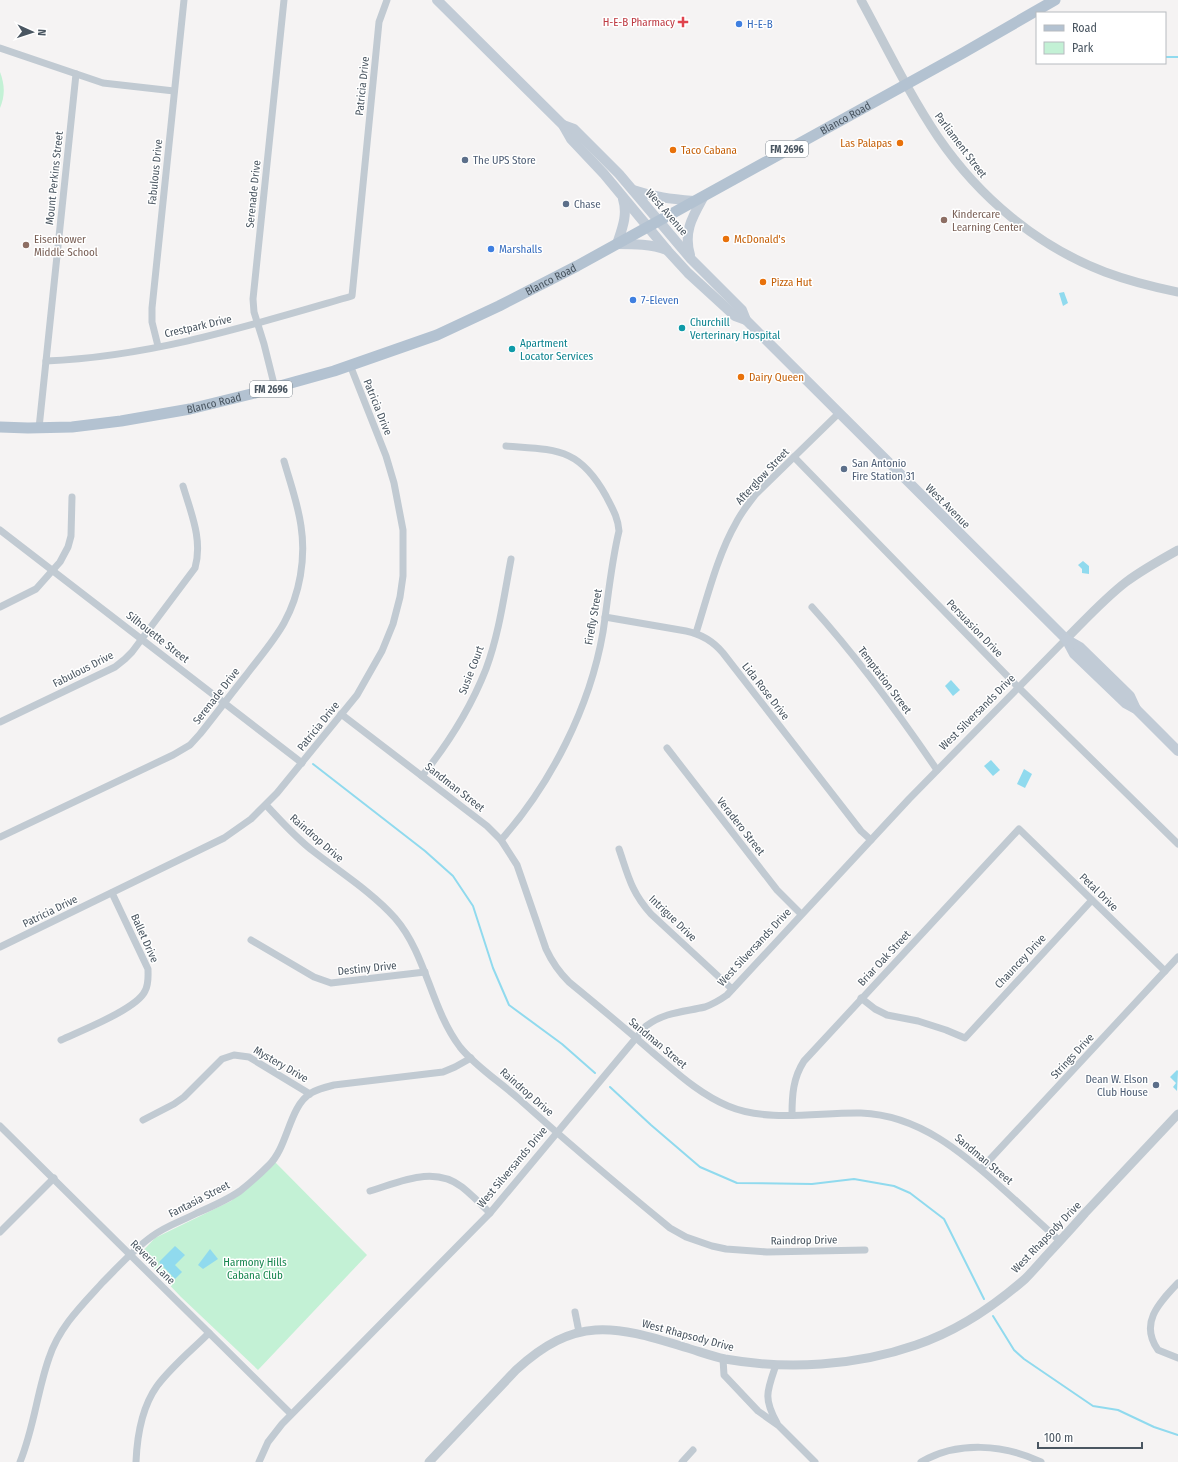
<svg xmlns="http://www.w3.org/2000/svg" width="1178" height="1462" font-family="'Fira Sans Condensed',sans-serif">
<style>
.green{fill:#c3f1d5}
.water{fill:#90daee}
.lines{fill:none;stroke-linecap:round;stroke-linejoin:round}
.stream{stroke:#90daee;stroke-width:2}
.minor{stroke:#c1cad2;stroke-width:7}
.tertiary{stroke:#c1cad2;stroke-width:9}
.secondary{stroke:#c1cbd6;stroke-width:10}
.primary{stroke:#b3c2d1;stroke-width:11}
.health-dot{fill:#e0444e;stroke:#fff;stroke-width:1.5}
.shop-dot{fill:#3f7fe0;stroke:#fff;stroke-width:1.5}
.food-dot{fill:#e8710a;stroke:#fff;stroke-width:1.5}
.service-dot{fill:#5c6f8a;stroke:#fff;stroke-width:1.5}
.education-dot{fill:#8d6e63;stroke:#fff;stroke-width:1.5}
.culture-dot{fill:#0f9aa8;stroke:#fff;stroke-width:1.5}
.labels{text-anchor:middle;stroke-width:3;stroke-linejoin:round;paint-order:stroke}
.shield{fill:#fff;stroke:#808990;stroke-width:1}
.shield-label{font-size:10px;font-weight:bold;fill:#4a5661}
.health-label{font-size:11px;fill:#be3a42;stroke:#fff;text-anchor:end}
.shop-label{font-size:11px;fill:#366cbe;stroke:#fff;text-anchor:start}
.street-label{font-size:11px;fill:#4a5661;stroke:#fff}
.food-label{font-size:11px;fill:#c56008;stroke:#fff;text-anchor:start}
.service-label{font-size:11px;fill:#4e5e75;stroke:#fff;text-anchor:start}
.education-label{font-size:11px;fill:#785e54;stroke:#fff;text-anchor:start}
.culture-label{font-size:11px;fill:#0d838f;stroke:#fff;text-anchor:start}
.park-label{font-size:11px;fill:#17864f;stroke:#fff}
</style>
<rect width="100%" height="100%" fill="#f5f3f3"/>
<g class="green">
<path d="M0 72C5 85 5 96 0 108Z"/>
<polygon points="275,1162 367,1255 258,1370 181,1297 140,1254 155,1238 231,1201"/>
</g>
<g class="water">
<polygon points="1064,292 1068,303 1063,306 1059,293"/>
<polygon points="1083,561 1089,566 1089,574 1082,573 1082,569 1078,565"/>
<polygon points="951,680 960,690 953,696 945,686"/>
<polygon points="991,760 1000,770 993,776 984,766"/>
<polygon points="1024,769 1032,774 1025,788 1017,784"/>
<polygon points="1177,1070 1178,1071 1177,1091 1173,1087 1176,1083 1170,1077"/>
<polygon points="175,1246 185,1255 175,1265 182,1272 175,1279 159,1262"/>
<polygon points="210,1249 218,1259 203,1269 198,1265"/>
</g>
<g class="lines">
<g class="stream">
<polyline points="1165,57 1178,57"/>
<polyline points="313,764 425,851 453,876 473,906 493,968 509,1005 562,1044 595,1073"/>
<polyline points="610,1087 651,1125 700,1167 737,1183 812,1184 854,1179 894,1186 910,1193 944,1219 984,1299"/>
<polyline points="993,1316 1014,1350 1024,1359 1093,1406 1118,1410 1154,1427 1178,1435"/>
</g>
<g class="minor">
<polyline points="0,48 103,83 174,91"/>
<polyline points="158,346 152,322 152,308 184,0"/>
<path d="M46 361C151 357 252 325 352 296L379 22 387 0"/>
<polyline points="275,388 264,344 254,312 253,299 284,0"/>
<polyline points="39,428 76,74"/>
<polyline points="794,457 1018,687 1178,844"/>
<polyline points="0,530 302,763"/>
<polyline points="0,607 36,589 60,562 68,547 71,536 72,497"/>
<path d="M812 607C857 657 899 714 937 770"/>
<path d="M605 617 686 631C701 634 713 641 723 653L861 831 871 840"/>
<path d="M696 633C707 598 718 554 736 523 741 513 748 504 755 495L839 413"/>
<path d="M341 714 487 826 501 840 517 865 546 949C552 962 559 972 569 982 597 1005 625 1028 652 1052 676 1072 699 1094 728 1106 768 1123 819 1112 861 1113 919 1115 963 1153 1004 1190 1023 1207 1041 1224 1060 1241"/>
<path d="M0 722 115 667 125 659 132 652 195 568C203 540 191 513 183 486"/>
<polyline points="667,748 777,890 801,914"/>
<path d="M422 776C448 744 471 707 486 669 499 634 504 596 511 559"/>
<path d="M266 805C281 821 296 838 313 851 340 872 373 893 395 918 427 955 430 1007 460 1047 475 1066 500 1082 519 1099 568 1143 619 1186 670 1228L686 1237 712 1246 726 1249 767 1252 865 1250"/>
<path d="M0 837 173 755 190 745 200 734C216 714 231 694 247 674 259 658 274 641 284 623 300 594 306 558 301 526 298 504 290 482 284 461"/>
<path d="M501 840C551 784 590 707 603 632 608 599 611 564 619 531 618 517 612 508 606 496 579 447 556 450 506 446"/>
<path d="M619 849C628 875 631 892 651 914L732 989"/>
<polyline points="251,940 314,977 331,983 425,972"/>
<polyline points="0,947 224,838 251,819 277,793 357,695 382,651 393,624 400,597 403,576 403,530 394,483 386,456 350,365"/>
<polyline points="861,998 875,1009 887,1015 918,1021 946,1030 965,1038 1092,900"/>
<path d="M61 1040C80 1031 137 1009 145 991 149 984 148 976 148 969L112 893"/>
<path d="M792 1115C792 1095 793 1078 804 1061L1019 829 1165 971"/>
<polyline points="143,1120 174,1104 184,1097 222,1059 234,1055 249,1057 310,1094"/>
<polyline points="0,1126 291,1414"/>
<polyline points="981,1169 1178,957"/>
<path d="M370 1191C400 1182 434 1165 462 1187 472 1195 481 1204 490 1213"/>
<polyline points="0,1232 54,1178"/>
<path d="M1178 1283C1159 1303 1139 1323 1158 1350L1178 1358"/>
<polyline points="575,1312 579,1332"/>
<polyline points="723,1359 724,1375 758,1411 779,1426 815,1462"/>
<path d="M776 1365C767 1391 763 1398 777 1423"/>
<path d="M20 1462C34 1428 37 1392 49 1358 59 1327 82 1305 103 1282 119 1266 133 1250 151 1237 165 1226 182 1221 197 1213 211 1207 227 1200 240 1191 250 1183 260 1174 269 1165 288 1147 289 1106 311 1093 318 1089 326 1087 334 1085L443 1072 455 1067 471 1058"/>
<path d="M136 1462C137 1437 142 1407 157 1386 172 1366 192 1350 209 1333"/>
<path d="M259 1462 268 1442 282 1424 490 1213 646 1026C665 1012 683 1012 705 1007 713 1004 720 1000 727 995L909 799 1066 639"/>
<polyline points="682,1462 693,1450"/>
<path d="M921 1462C958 1441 1003 1444 1041 1462"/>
</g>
<g class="tertiary">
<path d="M861 0C886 46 909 94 938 137 979 197 1037 246 1105 272 1129 281 1153 287 1178 292"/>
<path d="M1066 639C1085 620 1104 599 1126 582 1142 570 1160 560 1178 550"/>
<path d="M429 1462 516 1370C575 1316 613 1325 684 1347 698 1351 711 1356 725 1359 787 1370 856 1366 916 1345 955 1332 994 1306 1025 1279 1032 1272 1039 1264 1046 1256 1059 1242 1072 1228 1085 1213 1116 1180 1147 1147 1178 1114"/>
</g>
<g class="secondary">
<polyline points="437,0 563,125 571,139 604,174 667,250 688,273 735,316 746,320"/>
<polyline points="563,125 574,129 619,174 691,259 742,310 746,320 1066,639 1074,654 1125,703 1136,709 1178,751"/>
<path d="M633 190C653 197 672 199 694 201"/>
<path d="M623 199C628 215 622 229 617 244 634 244 651 244 667 250"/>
<path d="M690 255C683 231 693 216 704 196"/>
<polyline points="1066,639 1080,647 1123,689 1130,696 1136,709"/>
</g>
<path class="primary" id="s1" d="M0 427 28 428 72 427 121 421 190 409 251 394 334 371 437 335 499 306 577 266 963 53 1055 0"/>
</g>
<path class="health-dot" d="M681 16h4v4h4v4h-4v4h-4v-4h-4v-4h4z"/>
<g class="shop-dot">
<circle cx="739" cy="24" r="4"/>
<circle cx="491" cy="249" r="4"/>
<circle cx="633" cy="300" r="4"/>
</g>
<g class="food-dot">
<circle cx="900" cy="143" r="4"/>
<circle cx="673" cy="150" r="4"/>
<circle cx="726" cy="239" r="4"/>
<circle cx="763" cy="282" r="4"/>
<circle cx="741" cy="377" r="4"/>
</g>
<g class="service-dot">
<circle cx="465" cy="160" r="4"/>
<circle cx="566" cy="204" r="4"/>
<circle cx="844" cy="469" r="4"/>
<circle cx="1156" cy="1085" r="4"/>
</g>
<g class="education-dot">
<circle cx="944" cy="220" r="4"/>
<circle cx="26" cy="245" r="4"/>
</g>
<g class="culture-dot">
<circle cx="682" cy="328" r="4"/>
<circle cx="512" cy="349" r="4"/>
</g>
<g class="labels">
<g class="shield">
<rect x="766" y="141" width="42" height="16" rx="3"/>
<rect x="250" y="381" width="42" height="16" rx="3"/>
</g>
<g class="shield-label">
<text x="787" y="153">FM 2696</text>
<text x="271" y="393">FM 2696</text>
</g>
<g class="health-label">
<text x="675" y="26">H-E-B Pharmacy</text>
</g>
<g class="shop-label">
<text x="747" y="28">H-E-B</text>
<text x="499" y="253">Marshalls</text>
<text x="641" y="304">7-Eleven</text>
</g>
<g class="street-label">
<text transform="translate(362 86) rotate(-84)" y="4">Patricia Drive</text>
<text dy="4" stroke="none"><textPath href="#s1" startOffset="912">Blanco Road</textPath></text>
<text transform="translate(961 145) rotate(53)" y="4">Parliament Street</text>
<text transform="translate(155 172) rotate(-84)" y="4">Fabulous Drive</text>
<text transform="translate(54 178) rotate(-84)" y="4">Mount Perkins Street</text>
<text transform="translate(253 194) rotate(-84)" y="4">Serenade Drive</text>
<text transform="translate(667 212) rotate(49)" y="4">West Avenue</text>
<text dy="4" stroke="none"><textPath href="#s1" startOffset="576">Blanco Road</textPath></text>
<text transform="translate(198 326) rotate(-13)" y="4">Crestpark Drive</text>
<text dy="4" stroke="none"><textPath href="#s1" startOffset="216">Blanco Road</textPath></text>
<text transform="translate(378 407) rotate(68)" y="4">Patricia Drive</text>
<text transform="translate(762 476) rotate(-47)" y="4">Afterglow Street</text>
<text transform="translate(948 506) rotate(45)" y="4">West Avenue</text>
<text transform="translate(593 617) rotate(-80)" y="4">Firefly Street</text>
<text transform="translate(975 628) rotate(46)" y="4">Persuasion Drive</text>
<text transform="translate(158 637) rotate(38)" y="4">Silhouette Street</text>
<text transform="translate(83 669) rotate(-27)" y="4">Fabulous Drive</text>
<text transform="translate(471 670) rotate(-69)" y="4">Susie Court</text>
<text transform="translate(885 680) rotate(53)" y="4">Temptation Street</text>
<text transform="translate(766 691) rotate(52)" y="4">Lida Rose Drive</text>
<text transform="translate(216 696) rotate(-52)" y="4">Serenade Drive</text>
<text transform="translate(977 712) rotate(-45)" y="4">West Silversands Drive</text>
<text transform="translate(318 726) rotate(-51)" y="4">Patricia Drive</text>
<text transform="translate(455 787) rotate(38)" y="4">Sandman Street</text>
<text transform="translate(741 826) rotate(52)" y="4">Veradero Street</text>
<text transform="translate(317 838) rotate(41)" y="4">Raindrop Drive</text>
<text transform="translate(1099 892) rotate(44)" y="4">Petal Drive</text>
<text transform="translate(50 911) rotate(-26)" y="4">Patricia Drive</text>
<text transform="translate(673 918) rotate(44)" y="4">Intrigue Drive</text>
<text transform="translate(145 938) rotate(66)" y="4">Ballet Drive</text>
<text transform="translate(754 947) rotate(-47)" y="4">West Silversands Drive</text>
<text transform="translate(884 958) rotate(-47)" y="4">Briar Oak Street</text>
<text transform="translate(1020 961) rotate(-47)" y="4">Chauncey Drive</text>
<text transform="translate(367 968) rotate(-6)" y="4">Destiny Drive</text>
<text transform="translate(658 1043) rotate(40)" y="4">Sandman Street</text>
<text transform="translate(1072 1056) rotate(-47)" y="4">Strings Drive</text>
<text transform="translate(281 1064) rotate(30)" y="4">Mystery Drive</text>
<text transform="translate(527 1092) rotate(41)" y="4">Raindrop Drive</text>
<text transform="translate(984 1159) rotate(40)" y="4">Sandman Street</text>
<text transform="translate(512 1167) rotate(-50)" y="4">West Silversands Drive</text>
<text transform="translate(199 1199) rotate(-27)" y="4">Fantasia Street</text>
<text transform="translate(1046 1237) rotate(-46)" y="4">West Rhapsody Drive</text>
<text transform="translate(804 1240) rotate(-1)" y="4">Raindrop Drive</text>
<text transform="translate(153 1262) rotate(45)" y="4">Reverie Lane</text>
<text transform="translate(688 1335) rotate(15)" y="4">West Rhapsody Drive</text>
</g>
<g class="food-label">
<text x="892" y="147" text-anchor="end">Las Palapas</text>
<text x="681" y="154">Taco Cabana</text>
<text x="734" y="243">McDonald's</text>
<text x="771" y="286">Pizza Hut</text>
<text x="749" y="381">Dairy Queen</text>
</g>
<g class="service-label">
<text x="473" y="164">The UPS Store</text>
<text x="574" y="208">Chase</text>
<text x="852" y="467">San Antonio<tspan x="852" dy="13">Fire Station 31</tspan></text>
<text x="1148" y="1083" text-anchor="end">Dean W. Elson<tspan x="1148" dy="13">Club House</tspan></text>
</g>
<g class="education-label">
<text x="952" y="218">Kindercare<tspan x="952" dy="13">Learning Center</tspan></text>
<text x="34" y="243">Eisenhower<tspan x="34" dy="13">Middle School</tspan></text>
</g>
<g class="culture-label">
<text x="690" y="326">Churchill<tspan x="690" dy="13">Verterinary Hospital</tspan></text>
<text x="520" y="347">Apartment<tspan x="520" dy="13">Locator Services</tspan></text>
</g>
<g class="park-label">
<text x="255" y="1266">Harmony Hills<tspan x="255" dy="13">Cabana Club</tspan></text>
</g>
</g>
<rect x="1036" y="12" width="130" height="52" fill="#ffffff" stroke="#b7bbc0"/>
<rect x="1044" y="25" width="20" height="6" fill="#b3c2d1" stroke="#b7bbc0"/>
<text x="1072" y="32" font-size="12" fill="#4a5661">Road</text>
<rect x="1044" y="42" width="20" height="12" fill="#c3f1d5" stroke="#b7bbc0"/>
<text x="1072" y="52" font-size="12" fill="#4a5661">Park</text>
<g transform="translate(32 32) rotate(93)" stroke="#ffffff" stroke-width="3" paint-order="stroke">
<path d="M0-3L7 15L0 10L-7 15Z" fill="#4a5661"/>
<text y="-6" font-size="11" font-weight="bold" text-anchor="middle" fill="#4a5661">N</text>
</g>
<path d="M1038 1442v6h104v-6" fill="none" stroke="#4a5661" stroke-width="2"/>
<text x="1044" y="1442" font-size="12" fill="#4a5661" stroke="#ffffff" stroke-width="3" paint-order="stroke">100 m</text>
</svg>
